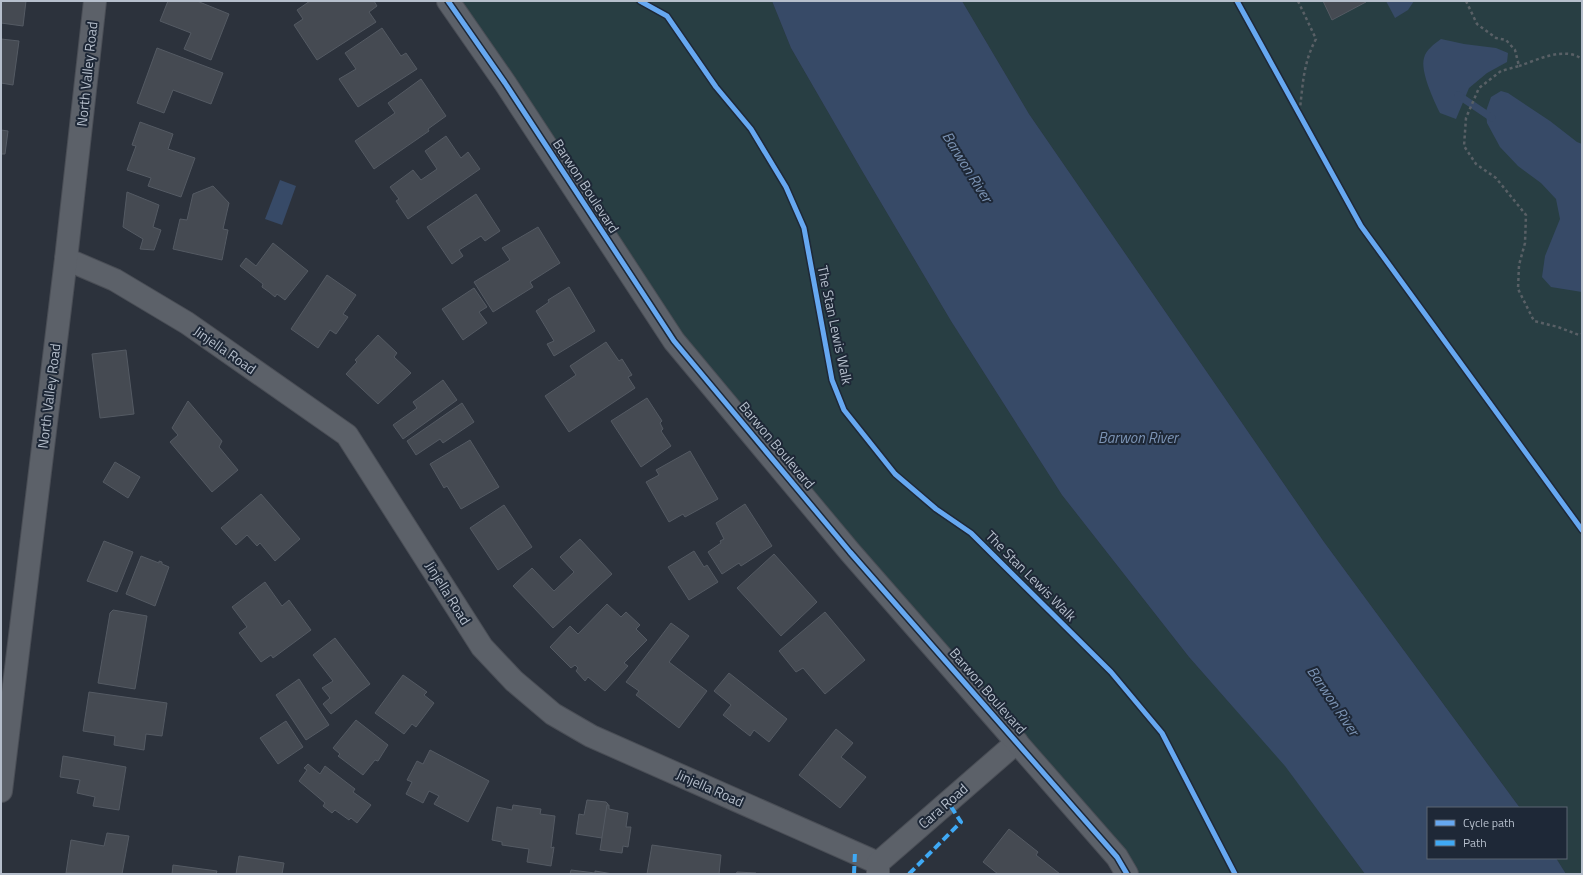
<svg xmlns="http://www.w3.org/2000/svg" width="1583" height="875" font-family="'Titillium Web',sans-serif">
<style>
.green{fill:#283e43}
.water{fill:#374a67}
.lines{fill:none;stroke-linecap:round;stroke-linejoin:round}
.stream{stroke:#374a67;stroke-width:7}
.building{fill:#454a52;stroke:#545a63}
.minor-casing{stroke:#4a4e56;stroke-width:24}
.tertiary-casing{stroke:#4a4e56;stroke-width:24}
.path{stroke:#596066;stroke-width:2.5;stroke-dasharray:3 3;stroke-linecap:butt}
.minor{stroke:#5c6169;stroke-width:22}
.tertiary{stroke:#5c6169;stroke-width:22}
.quiet{stroke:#3fa9f5;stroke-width:4;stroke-dasharray:8 4;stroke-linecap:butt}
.cycleway-casing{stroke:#1e2837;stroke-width:8}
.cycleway{stroke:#66a8f1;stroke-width:5}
.labels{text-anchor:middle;stroke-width:4;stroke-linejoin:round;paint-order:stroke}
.street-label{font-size:14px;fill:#b6bfcc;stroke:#1e2837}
.water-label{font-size:15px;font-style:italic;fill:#7c94b5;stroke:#1e2837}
</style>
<rect width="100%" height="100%" fill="#2c323c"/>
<g class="green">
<polygon points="461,1 772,1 791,48 861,169 951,321 1062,495 1189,657 1285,765 1365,874 1127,874 674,341"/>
<polygon points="962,1 1582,1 1582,874 1566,874 1556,858 1566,858 1566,808 1520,808 1324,542 1029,114"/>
</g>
<g class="water">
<polygon points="772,1 962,1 1029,114 1324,542 1520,808 1428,808 1428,858 1556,858 1566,874 1365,874 1285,766 1189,657 1062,495 951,321 861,169 791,48"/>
<polygon points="1386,1 1414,1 1408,10 1395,18"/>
<path d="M1441 39 1464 44 1496 48 1508 53 1507 62 1487 73 1469 88 1456 119 1440 113C1434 101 1420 71 1424 58 1426 50 1434 44 1441 39Z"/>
<polygon points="1501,91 1508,93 1550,121 1577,142 1582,144 1582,292 1551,287 1542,277 1545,256 1560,219 1556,199 1541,183 1518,166 1500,147 1487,123 1486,111 1491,97"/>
<polygon points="280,180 296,186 282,225 265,219"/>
</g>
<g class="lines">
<polyline class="stream" points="1458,95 1492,118"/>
</g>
<g class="building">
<polygon points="1,1 26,1 23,26 1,23"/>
<polygon points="168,1 197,1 229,14 211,60 184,49 191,33 160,21"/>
<polygon points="310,1 374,1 377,6 369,12 376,22 317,60 294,25 303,19 297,10"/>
<polygon points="1323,1 1366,1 1366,2 1332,20"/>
<polygon points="382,28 401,56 406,53 417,69 358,107 339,79 356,69 345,53"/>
<polygon points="1,39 19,41 13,85 1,83"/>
<polygon points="157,48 223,73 211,104 173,90 164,113 137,103"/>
<polygon points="421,79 446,116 428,129 429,131 374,169 355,141 395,113 388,103"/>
<polygon points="140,122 173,134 168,149 195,158 181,197 148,186 151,178 127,170 136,146 132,145"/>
<polygon points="1,130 8,131 5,154 1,154"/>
<polygon points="446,136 461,158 468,152 480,169 408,219 396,201 399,199 390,187 413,170 421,180 437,169 425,151"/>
<polygon points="213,186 229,203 223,229 228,230 222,260 173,249 180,219 187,220 193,194"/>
<polygon points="127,192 159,205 153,227 161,230 154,250 140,249 143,239 123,227"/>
<polygon points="476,194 500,231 485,241 481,236 459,250 463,256 452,264 427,227"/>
<polygon points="538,227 560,263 530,282 533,287 493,312 474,282 510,260 502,248"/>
<polygon points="273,243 308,271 285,300 277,294 275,297 269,292 262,287 263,284 240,266 246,258 256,266"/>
<polygon points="327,275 356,295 343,314 348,317 336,334 330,330 318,348 291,329"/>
<polygon points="569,287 595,331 554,356 547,344 554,341 536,311 549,302 548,300"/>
<polygon points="474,288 487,307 479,312 487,323 463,340 442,309"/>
<polygon points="378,335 397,353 394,357 411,373 378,404 346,374 357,362 355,360"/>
<polygon points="606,342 619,361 622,359 632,375 628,377 635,388 569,432 545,396 576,375 570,366"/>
<polygon points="126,350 134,414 100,418 92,354"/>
<polygon points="443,380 457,400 403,439 393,425 417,408 413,402"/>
<polygon points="647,398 662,421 660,423 663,429 661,431 671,446 641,467 611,421"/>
<polygon points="188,401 222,441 219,447 238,470 212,492 170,442 178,435 172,428"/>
<polygon points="462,403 474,422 443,443 440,439 416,455 407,441"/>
<polygon points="470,440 499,487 461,509 447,486 444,488 430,464"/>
<polygon points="690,451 718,499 685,517 683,514 669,522 646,482 659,475 656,470"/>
<polygon points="115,462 140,477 128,498 103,482"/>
<polygon points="261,494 300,539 275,561 260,543 257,546 247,535 236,545 221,528"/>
<polygon points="745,504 772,546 741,566 739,563 722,574 708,552 721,543 720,541 724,539 716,523"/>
<polygon points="504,505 532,547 498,570 470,528"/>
<polygon points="580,539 612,574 553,628 513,586 532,568 554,591 574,572 560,557"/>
<polygon points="104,541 133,552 117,592 87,581"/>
<polygon points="694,551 704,567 707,565 718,582 689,600 668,567"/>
<polygon points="774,554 817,602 781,636 737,588"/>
<polygon points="141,556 159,563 159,561 162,562 162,564 169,567 155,606 126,594"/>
<polygon points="265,582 282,606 289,600 311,630 273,658 271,655 261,662 239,633 247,627 232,607"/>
<polygon points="607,604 621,617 626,612 640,625 636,629 647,640 624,663 628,666 605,691 588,677 585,681 576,671 578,668 575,665 571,668 550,647 570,626 578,634"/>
<polygon points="113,610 147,616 135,689 98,683 110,613"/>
<polygon points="825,612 865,660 825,694 803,668 796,672 779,651"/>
<polygon points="671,623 689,636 669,662 707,691 679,728 636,695 639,691 626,682"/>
<polygon points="335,638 370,684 331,714 323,704 330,698 322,688 333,681 313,655"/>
<polygon points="729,673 787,719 769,742 754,730 750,736 723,715 731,705 714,691"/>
<polygon points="403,675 427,692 424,695 434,703 416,727 412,724 404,734 375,713"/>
<polygon points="299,679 329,725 306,740 276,695"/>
<polygon points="89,692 167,703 162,736 146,734 144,750 114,745 115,736 83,731"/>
<polygon points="356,720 388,745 378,761 375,760 363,775 338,756 340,754 333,748"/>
<polygon points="286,721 303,747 278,764 260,738"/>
<polygon points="836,729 853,743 841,757 866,777 840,808 799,775"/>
<polygon points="430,750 489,781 468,822 434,804 439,796 429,791 423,803 406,794 412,782 407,780 417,761 423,764"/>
<polygon points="63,756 126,767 119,810 93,806 95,797 77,793 80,780 60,777"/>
<polygon points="308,764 320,774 325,766 355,789 353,792 371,805 357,823 351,818 349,820 335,810 332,813 323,806 325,803 299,781 307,770 304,768"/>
<polygon points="587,800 606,802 608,804 602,838 576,834 579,814 584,815"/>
<polygon points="513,805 541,809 540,814 555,816 551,848 554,847 551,866 527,862 529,849 502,845 502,842 492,840 497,807 512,810"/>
<polygon points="607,805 609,805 609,809 628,813 626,827 631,827 628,847 623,846 622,853 600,850"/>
<polygon points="1009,829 1038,852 1036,855 1060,874 998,874 983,862"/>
<polygon points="107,833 129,836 122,874 66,873 71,840 104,846"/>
<polygon points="652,845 721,855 719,874 647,874"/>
<polygon points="239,856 284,863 282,874 236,874"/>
<polygon points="173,865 217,871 216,874 172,874"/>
<polygon points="571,870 595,873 595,871 613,874 570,874"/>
<polygon points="737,872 756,873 756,874 736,874"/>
</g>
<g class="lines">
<defs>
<g id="minor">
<polyline points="66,259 115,280 187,323 347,435 482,647 514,681 553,714 591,736 878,863"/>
<polyline points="878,874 878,863 1017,742"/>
</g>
<g id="tertiary">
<polyline points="448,1 505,83 674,341 850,552 1117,857 1127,874"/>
<polyline points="1,791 66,259 95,1"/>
</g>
</defs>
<use href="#minor" class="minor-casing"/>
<use href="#tertiary" class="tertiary-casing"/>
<g class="path">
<path d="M1298 1 1316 39C1302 65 1303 88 1299 116"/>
<polyline points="1466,1 1477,24 1496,38 1506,40 1515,50 1519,66 1501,71 1479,88 1466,118 1464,146 1476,164 1496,178 1526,215 1525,243 1519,265 1518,289 1534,321 1558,327 1579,335 1582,334"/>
<path d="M1519 66C1537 60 1564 46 1582 59"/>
</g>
<use href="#minor" class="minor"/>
<use href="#tertiary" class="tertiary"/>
<g class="quiet">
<polyline points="854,874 855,852"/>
<polyline points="909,874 961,822 948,802"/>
</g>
<defs>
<g id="cycleway">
<polyline points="448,1 505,83 674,341 850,552 1117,857 1127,874"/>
<polyline points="640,1 667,16 716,87 751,129 786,187 804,228 832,380 844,410 895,474 936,509 971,533 1111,672 1162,733 1235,874"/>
<polyline points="1237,1 1361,226 1582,530"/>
</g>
</defs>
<use href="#cycleway" class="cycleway-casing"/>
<use href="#cycleway" class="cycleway"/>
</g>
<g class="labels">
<g class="street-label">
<text transform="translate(87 74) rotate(-84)" y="5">North Valley Road</text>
<text transform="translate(586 186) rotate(57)" y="5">Barwon Boulevard</text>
<text transform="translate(835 325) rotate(78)" y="5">The Stan Lewis Walk</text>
<text transform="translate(225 350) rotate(35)" y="5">Jinjella Road</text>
<text transform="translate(49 396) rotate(-83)" y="5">North Valley Road</text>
<text transform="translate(777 445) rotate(50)" y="5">Barwon Boulevard</text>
<text transform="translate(1031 576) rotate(45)" y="5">The Stan Lewis Walk</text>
<text transform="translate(448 593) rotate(58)" y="5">Jinjella Road</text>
<text transform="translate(988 691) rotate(49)" y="5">Barwon Boulevard</text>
<text transform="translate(710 788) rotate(24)" y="5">Jinjella Road</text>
<text transform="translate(943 806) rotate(-41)" y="5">Cara Road</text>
</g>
<g class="water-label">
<text transform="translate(967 167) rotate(58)" y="5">Barwon River</text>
<text x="1138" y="443">Barwon River</text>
<text transform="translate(1333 701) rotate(56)" y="5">Barwon River</text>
</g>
</g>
<rect width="1583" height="875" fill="none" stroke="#b6bfcc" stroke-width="4"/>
<rect x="1427" y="807" width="140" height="52" fill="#1e2837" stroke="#5b6473"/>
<rect x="1435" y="820" width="20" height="6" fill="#66a8f1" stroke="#5b6473"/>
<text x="1463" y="827" font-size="12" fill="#b6bfcc">Cycle path</text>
<rect x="1435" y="840" width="20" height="6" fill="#3fa9f5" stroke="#5b6473"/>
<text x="1463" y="847" font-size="12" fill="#b6bfcc">Path</text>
</svg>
